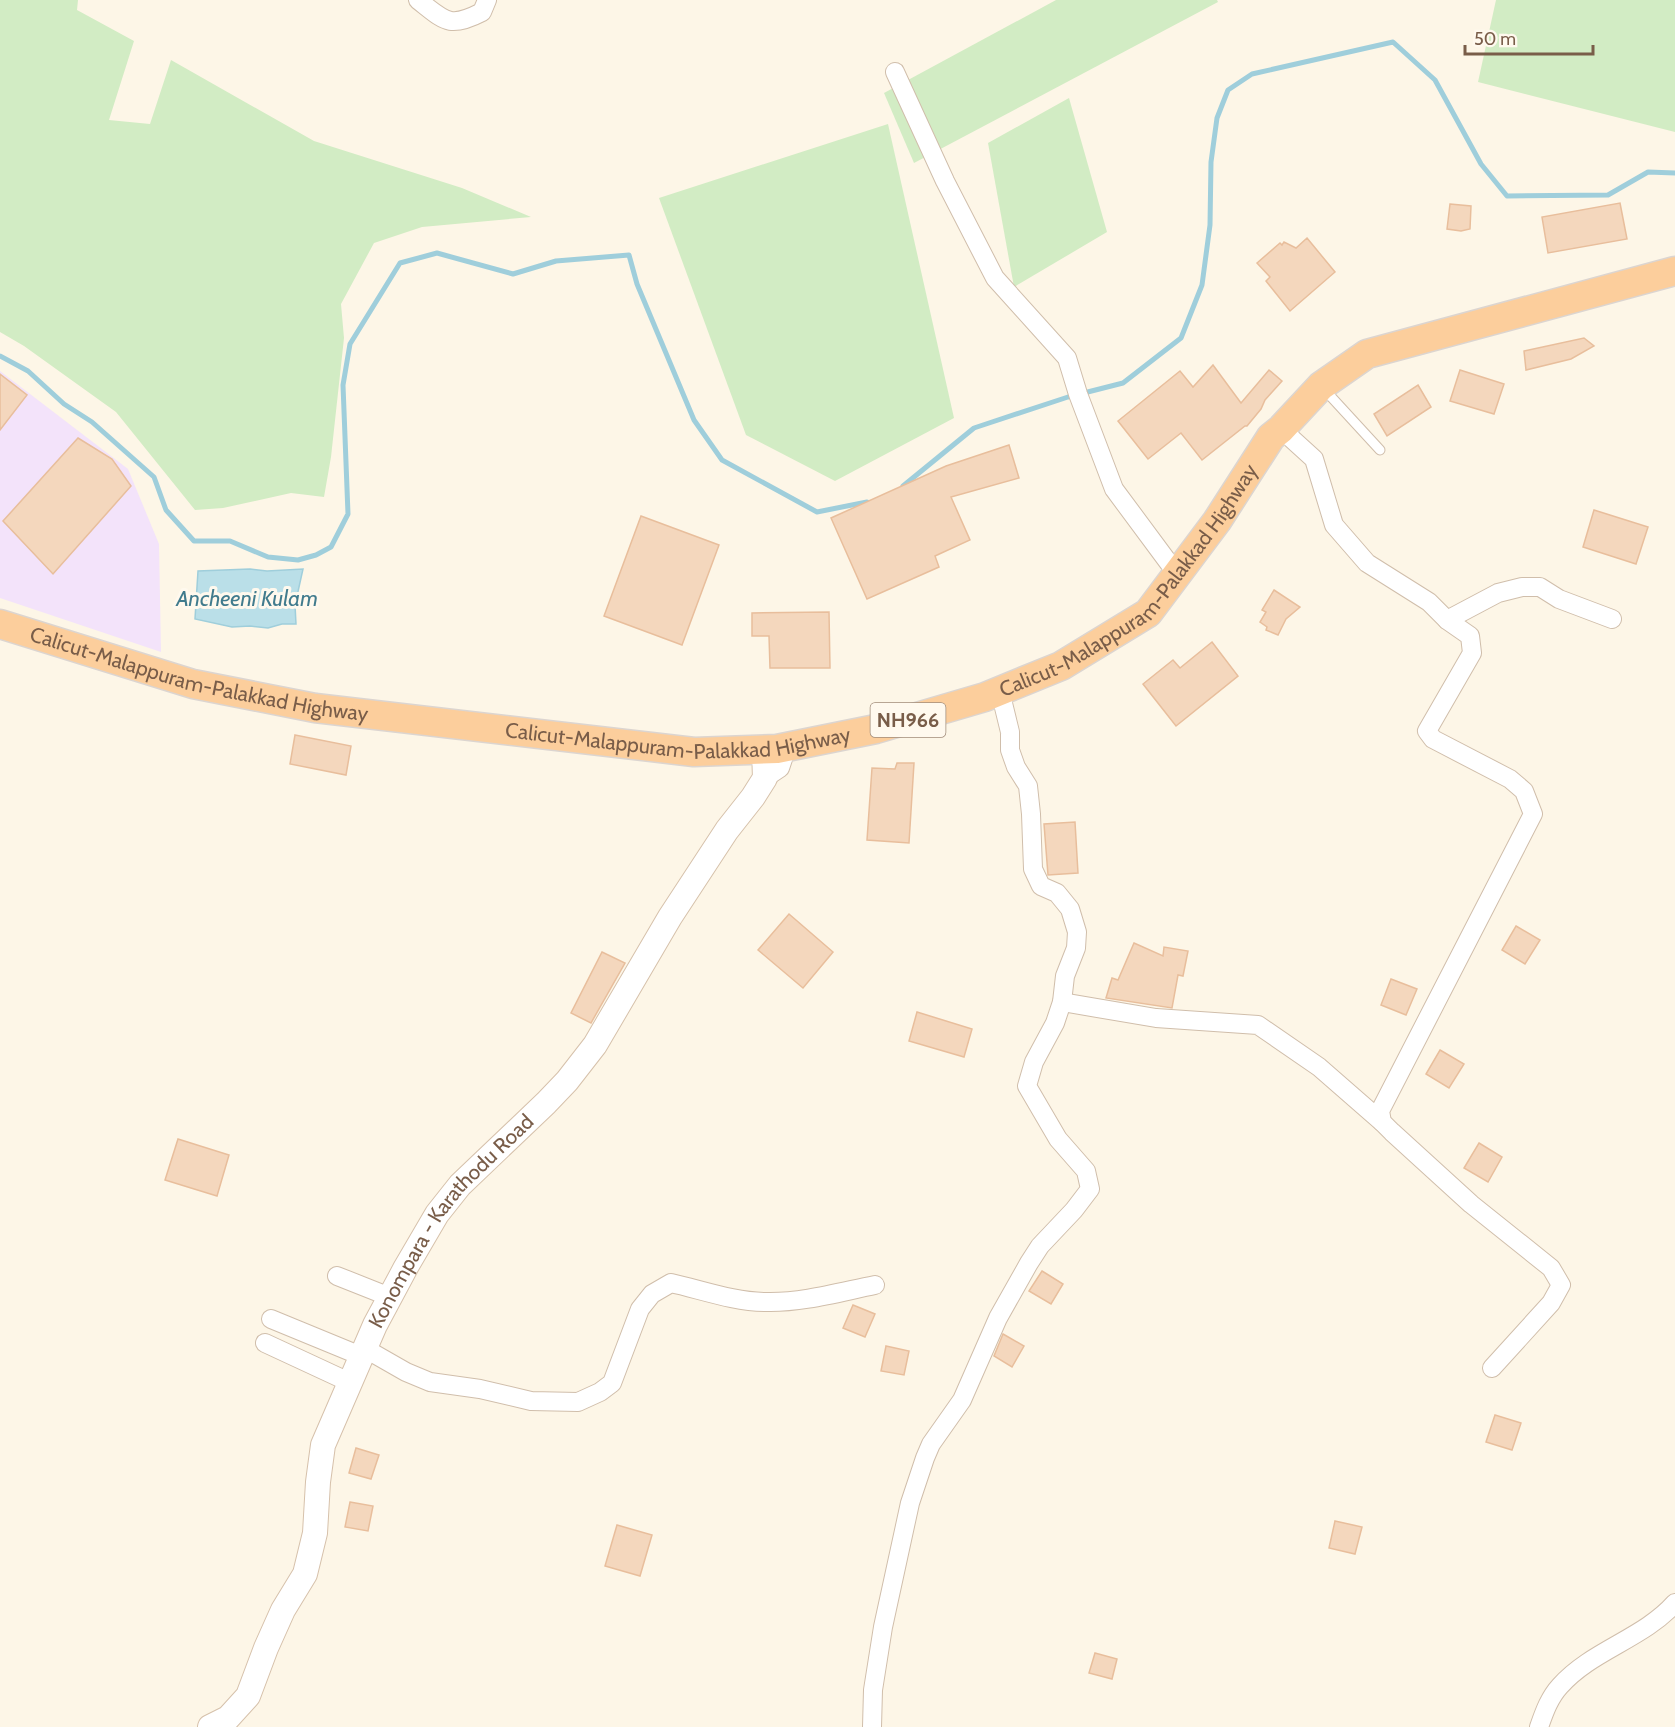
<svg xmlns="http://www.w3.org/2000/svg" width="1675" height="1727" font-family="Cabin,sans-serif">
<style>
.education{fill:#f3e3fa}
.green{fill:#d2ecc4}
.water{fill:#badfe8;stroke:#9fcedb;stroke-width:1.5}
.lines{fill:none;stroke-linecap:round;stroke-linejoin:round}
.stream{stroke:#9fcedb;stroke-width:5}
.building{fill:#f4d7bd;stroke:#e8be9c;stroke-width:1.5}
.service-casing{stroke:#d0beab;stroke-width:11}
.minor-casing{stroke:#d0beab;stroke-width:20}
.secondary-casing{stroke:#d6c1ab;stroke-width:26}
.trunk-casing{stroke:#dcd5d0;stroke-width:31}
.service{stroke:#fff;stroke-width:9}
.minor{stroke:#fff;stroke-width:18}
.secondary{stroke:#fff;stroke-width:24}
.trunk{stroke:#fcce9c;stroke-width:28}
.labels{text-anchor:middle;stroke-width:6;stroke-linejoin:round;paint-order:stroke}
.shield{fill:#fff9ee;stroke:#a18c7a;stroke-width:1.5}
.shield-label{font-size:20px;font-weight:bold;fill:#795d49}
.street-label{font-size:21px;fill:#795d49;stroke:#fff9ee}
.water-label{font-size:22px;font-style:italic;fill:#417b8d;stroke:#fff9ee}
</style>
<rect width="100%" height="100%" fill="#fdf6e7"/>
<polygon class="education" points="0,371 128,469 159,544 161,652 0,598"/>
<g class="green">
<polygon points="0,0 78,0 77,10 134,41 109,120 150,124 171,60 314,141 462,188 531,217 422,227 374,243 341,304 344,338 331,457 324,497 291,493 223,508 195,510 116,412 24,346 0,332"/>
<polygon points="1056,0 1217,0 1218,2 914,163 884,93"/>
<polygon points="1496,0 1675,0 1675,132 1478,82"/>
<polygon points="1069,98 1107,232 1014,287 988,143"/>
<polygon points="888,124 954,418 835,481 746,435 659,198"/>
</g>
<polygon class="water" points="250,569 267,571 303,569 295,605 296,624 282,624 268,628 250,626 232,627 195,619 198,571"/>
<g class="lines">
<g class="stream">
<polyline points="0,356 28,371 64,404 92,422 154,477 166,510 194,541 230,541 268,557 298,560 316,555 331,547 348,514 343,385 350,344 400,263 437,253 513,274 556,261 629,255 637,284 694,420 722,460 817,512 867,502"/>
<polyline points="903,486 974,428 1068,397 1123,383 1181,338 1202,285 1210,225 1211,162 1217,118 1228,90 1252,74 1393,42 1435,80 1481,164 1507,196 1608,195 1648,172 1675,173"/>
</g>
</g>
<g class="building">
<polygon points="1620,203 1627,239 1548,253 1542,217"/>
<polygon points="1450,204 1471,206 1470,229 1461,231 1447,229"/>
<polygon points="1307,238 1335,272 1290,311 1266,281 1270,277 1257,263 1280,243 1282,245 1284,242 1296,248"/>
<polygon points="1584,338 1594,346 1571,359 1526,370 1524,351"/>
<polygon points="1213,365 1241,403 1269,370 1282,381 1265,400 1261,409 1247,426 1245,426 1202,460 1181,433 1148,459 1118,421 1180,371 1193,387"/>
<polygon points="1460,370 1504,384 1494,414 1450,401"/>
<polygon points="0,374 27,395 0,430"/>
<polygon points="1418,385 1431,407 1387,436 1374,414"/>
<polygon points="78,438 112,459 131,486 53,574 3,521"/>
<polygon points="1009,445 1019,478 951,497 970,540 935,556 939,567 867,599 831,518 946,466"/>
<polygon points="1594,510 1648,527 1636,564 1583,547"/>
<polygon points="641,516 719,545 682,645 604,616"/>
<polygon points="1274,590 1300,607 1286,619 1278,635 1266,630 1267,627 1260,622 1266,612 1262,610"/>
<polygon points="829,612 830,668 770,668 769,636 752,636 752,613"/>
<polygon points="1212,642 1238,676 1176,726 1143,684 1173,660 1180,668"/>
<polygon points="295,735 351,746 346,775 290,764"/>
<polygon points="897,763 914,763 909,843 867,840 872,768 895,769"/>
<polygon points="1075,822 1078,873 1048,875 1044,824"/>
<polygon points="789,914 833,952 803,988 758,950"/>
<polygon points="1516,926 1540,940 1525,964 1502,950"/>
<polygon points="1134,943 1163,956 1164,947 1188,951 1183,976 1178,975 1172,1008 1106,998 1112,978 1118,980"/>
<polygon points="602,952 625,963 591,1023 571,1013"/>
<polygon points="1391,979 1417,989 1406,1015 1381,1005"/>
<polygon points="917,1012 972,1029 964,1057 909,1041"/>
<polygon points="1440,1050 1464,1064 1449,1088 1426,1074"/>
<polygon points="178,1139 229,1155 217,1196 165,1180"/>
<polygon points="1479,1143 1502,1157 1488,1182 1464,1168"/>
<polygon points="1042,1271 1063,1284 1051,1304 1029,1291"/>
<polygon points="853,1305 875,1314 865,1337 843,1328"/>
<polygon points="1003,1334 1024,1346 1012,1367 994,1356"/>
<polygon points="886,1346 909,1351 904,1375 881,1371"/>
<polygon points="1495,1415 1521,1423 1512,1450 1486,1442"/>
<polygon points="356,1448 379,1455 371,1479 349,1473"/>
<polygon points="350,1502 373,1506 368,1531 345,1527"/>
<polygon points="1335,1521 1362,1527 1355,1554 1329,1548"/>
<polygon points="617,1525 652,1535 640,1576 605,1566"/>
<polygon points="1095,1653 1117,1659 1112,1679 1089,1673"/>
</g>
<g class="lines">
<defs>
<polyline id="service" points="1323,388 1380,450"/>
<g id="minor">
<path d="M418 0C445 21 449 29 482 12L487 0"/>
<polyline points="895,72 945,181 995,278 1067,358 1078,394 1114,489 1177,574"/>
<polyline points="1281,429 1314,459 1334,525 1367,563 1429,602 1447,620 1470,636 1472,653 1427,731 1433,739 1510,779 1524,791 1533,814 1380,1111 1382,1122 1392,1132 1471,1204 1551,1268 1561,1285 1551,1303 1492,1368"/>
<polyline points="1447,620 1498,593 1522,587 1540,587 1559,599 1612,619"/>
<polyline points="765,778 780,768 787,747"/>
<polyline points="1062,1002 1156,1018 1258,1025 1319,1067 1382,1122"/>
<polyline points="337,1276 390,1297"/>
<polyline points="271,1319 361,1356"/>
<polyline points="265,1343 349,1382"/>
<path d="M364 1348 406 1372 430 1382 480 1389 531 1401 578 1402 600 1392 612 1383 640 1309 652 1294 671 1283C702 1290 735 1302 766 1302 802 1303 840 1292 875 1285"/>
<polyline points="872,1727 873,1690 883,1627 910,1503 925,1458 931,1444 962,1400 998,1318 1029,1263 1040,1246 1074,1210 1090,1189 1086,1171 1058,1139 1027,1086 1034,1062 1055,1023 1062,1002 1065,976 1076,948 1077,932 1070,909 1057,893 1041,886 1033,869 1031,814 1028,786 1016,767 1010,750 1010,732 1000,691"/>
<path d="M1539 1727C1544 1713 1549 1698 1560 1686 1592 1650 1643 1639 1675 1603"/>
</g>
<g id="secondary">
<path id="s1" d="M210 1727 228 1718 248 1696 266 1648 283 1610 305 1574 315 1533 318 1482 323 1445 375 1325 406 1267 437 1214 460 1185 546 1103 567 1081 595 1045 670 917 727 830 753 797 765 778 764 750"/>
</g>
<g id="trunk">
<path id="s2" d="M0 624 193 684 315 708 694 752 777 749 876 729 985 697 1061 666 1148 613 1217 521 1271 437 1281 429 1321 386 1367 354 1675 271"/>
</g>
</defs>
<use href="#service" class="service-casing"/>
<use href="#minor" class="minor-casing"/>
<use href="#secondary" class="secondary-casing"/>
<use href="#trunk" class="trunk-casing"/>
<use href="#service" class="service"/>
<use href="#minor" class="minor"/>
<use href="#secondary" class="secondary"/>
<use href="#trunk" class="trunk"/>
</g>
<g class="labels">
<rect class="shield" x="870.5" y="703" width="75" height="34" rx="4.5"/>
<g class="shield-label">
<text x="908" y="727">NH966</text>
</g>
<g class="street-label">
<text dy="7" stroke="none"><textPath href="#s2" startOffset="1196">Calicut-Malappuram-Palakkad Highway</textPath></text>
<text dy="7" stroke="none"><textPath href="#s2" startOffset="206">Calicut-Malappuram-Palakkad Highway</textPath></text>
<text dy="7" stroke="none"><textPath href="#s2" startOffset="692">Calicut-Malappuram-Palakkad Highway</textPath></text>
<text dy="7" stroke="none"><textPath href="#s1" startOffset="576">Konompara - Karathodu Road</textPath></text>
</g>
<g class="water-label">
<text x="247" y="606">Ancheeni Kulam</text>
</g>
</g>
<path d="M1465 45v9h128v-9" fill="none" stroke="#795d49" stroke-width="3"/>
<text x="1474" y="45" font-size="18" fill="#795d49" stroke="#fff9ee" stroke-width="4.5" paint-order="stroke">50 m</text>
</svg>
